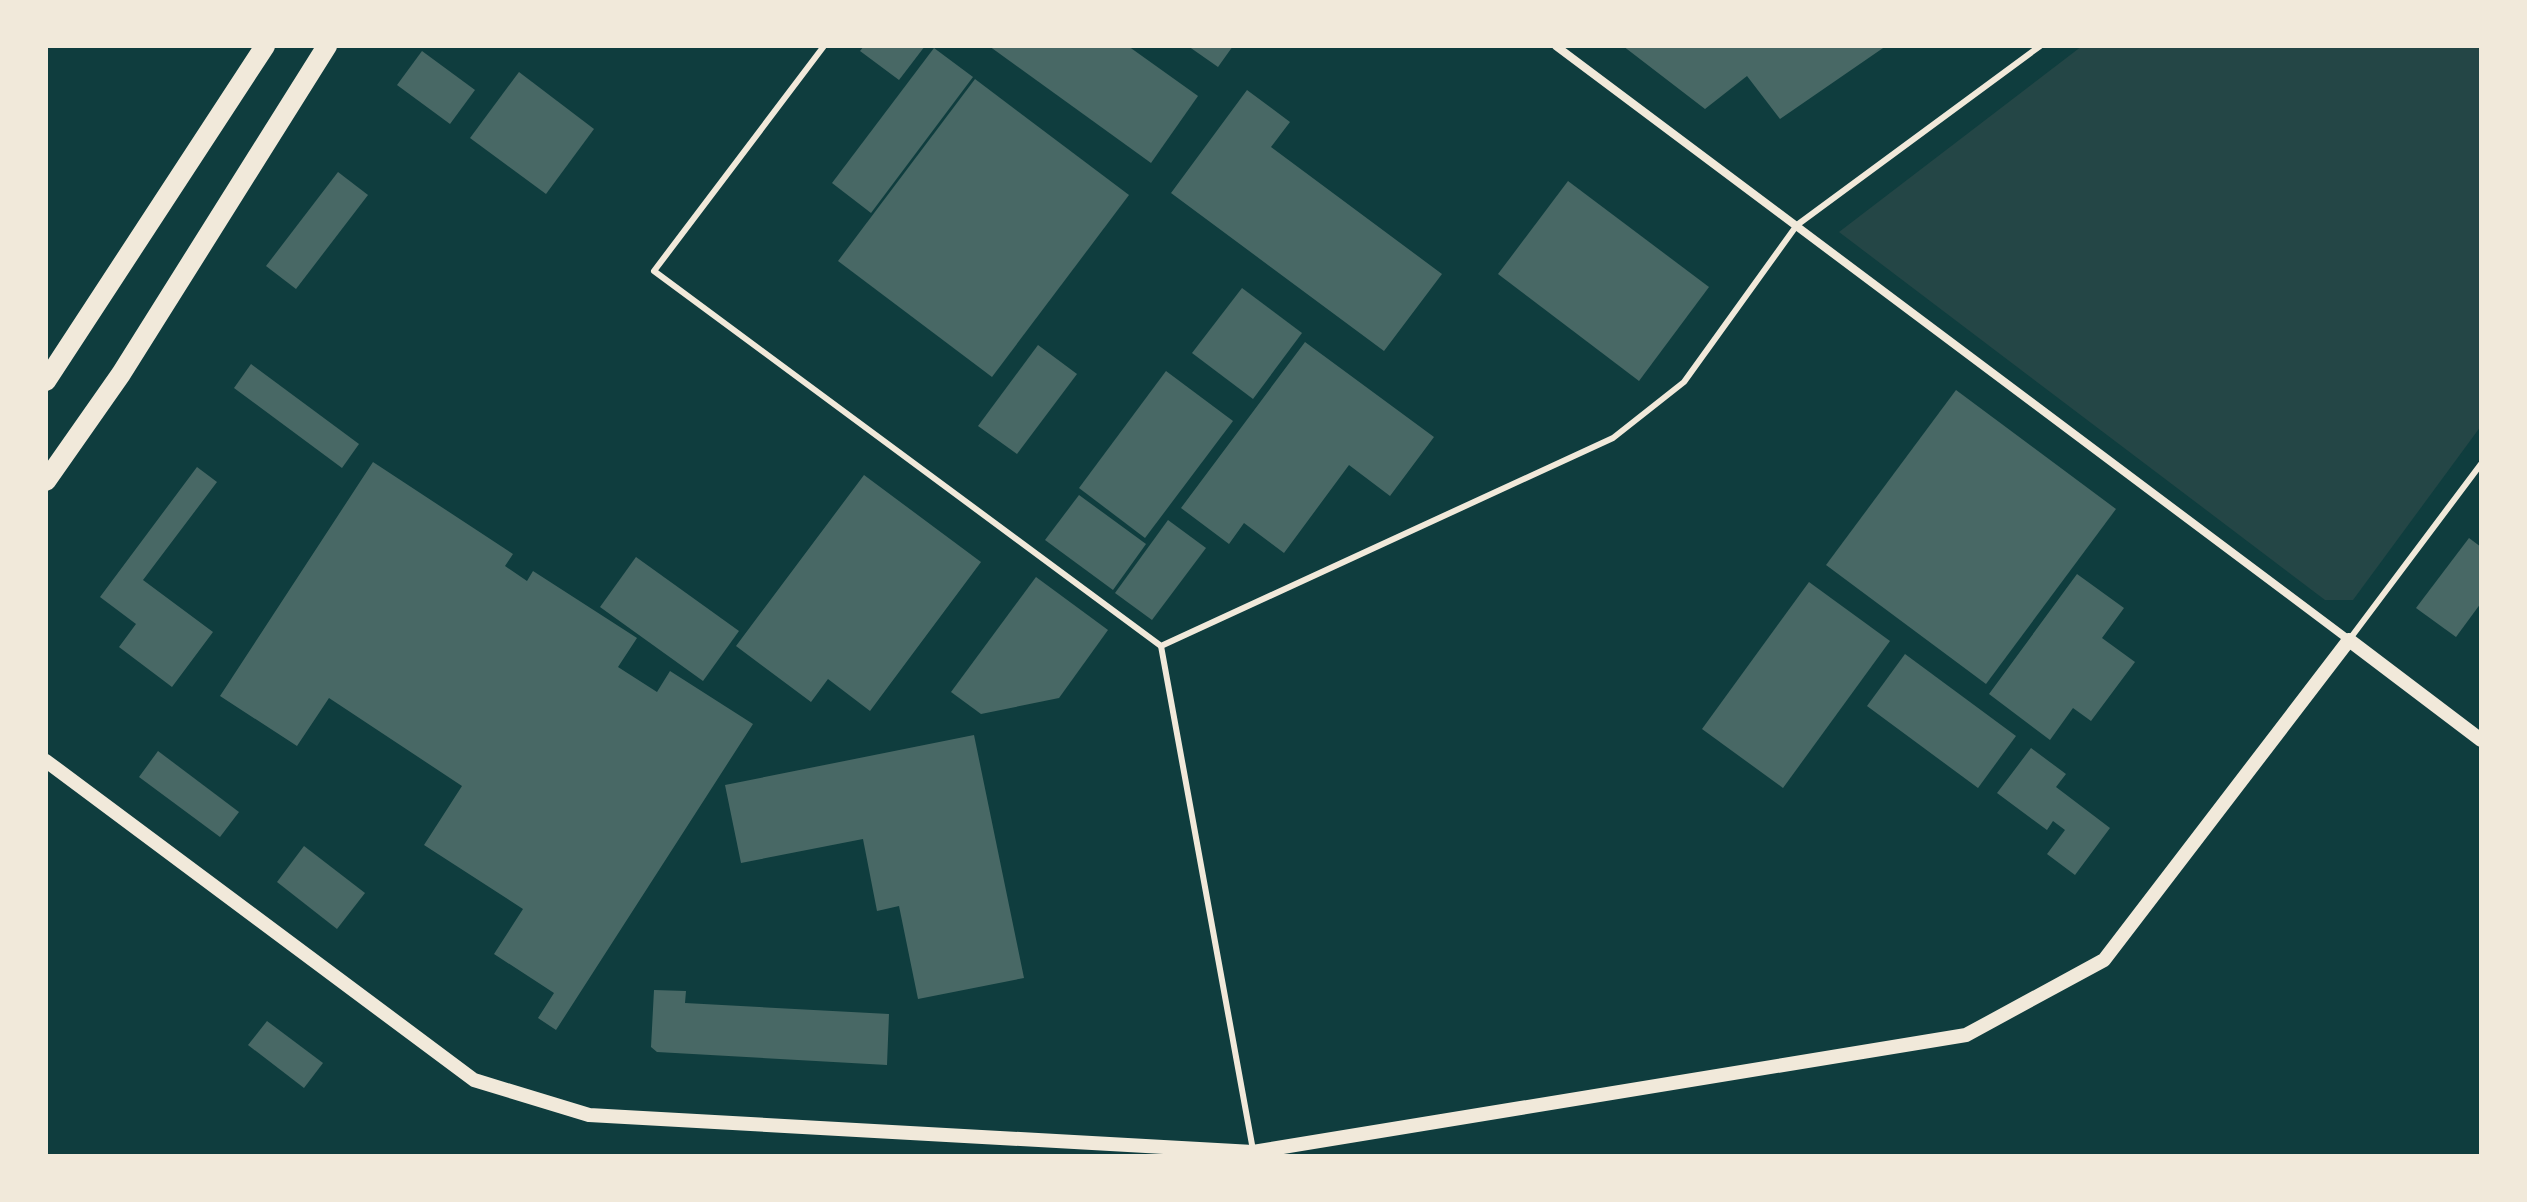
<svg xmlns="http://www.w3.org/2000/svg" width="2527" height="1202" font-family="'Work Sans',sans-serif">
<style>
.green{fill:#244646}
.building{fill:#486865}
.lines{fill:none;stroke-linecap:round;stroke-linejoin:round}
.service{stroke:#f1e9da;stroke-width:6}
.minor{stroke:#f1e9da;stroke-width:8}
.tertiary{stroke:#f1e9da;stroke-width:14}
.primary{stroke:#f1e9da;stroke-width:20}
</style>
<rect width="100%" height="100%" fill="#0f3d3e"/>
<polygon class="green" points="2082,46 2481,46 2481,426 2353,600 2325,600 1839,232"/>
<g class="building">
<polygon points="864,46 925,46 899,80 860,51"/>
<polygon points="989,46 1128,46 1198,96 1151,163"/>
<polygon points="1188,46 1233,46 1218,67"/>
<polygon points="1623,46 1886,46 1780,119 1747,76 1705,109"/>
<polygon points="934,48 973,77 871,213 832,183"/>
<polygon points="422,51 475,90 450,124 397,85"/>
<polygon points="519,72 594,129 546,194 470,138"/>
<polygon points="975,79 1129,195 992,377 838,261"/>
<polygon points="1247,90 1290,122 1271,147 1442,274 1384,351 1171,193"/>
<polygon points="338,172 368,195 296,289 266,266"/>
<polygon points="1568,181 1709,287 1639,381 1498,274"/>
<polygon points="1242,288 1302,333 1253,399 1192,353"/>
<polygon points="1305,342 1434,437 1390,496 1349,465 1284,553 1244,523 1229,544 1181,508"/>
<polygon points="1038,345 1077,374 1017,454 978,426"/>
<polygon points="251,364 359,444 342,468 234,388"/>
<polygon points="1166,371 1233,421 1145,538 1079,488"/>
<polygon points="1956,390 2116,509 1986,684 1826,565"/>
<polygon points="373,462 513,554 505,566 527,581 533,571 637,638 618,667 657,692 670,671 753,724 556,1030 538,1018 554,993 494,954 523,909 424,845 462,786 329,698 297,746 220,696"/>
<polygon points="197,467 217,482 143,580 213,632 172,687 119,647 136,624 100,597"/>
<polygon points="864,475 981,562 870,711 828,679 811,702 736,646"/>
<polygon points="1079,495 1146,544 1113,590 1045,540"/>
<polygon points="1168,520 1206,548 1152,620 1115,593"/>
<polygon points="2469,538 2481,547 2481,603 2456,637 2416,608"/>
<polygon points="636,557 739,631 703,681 600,607"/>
<polygon points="2077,574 2124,608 2102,638 2135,662 2091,721 2073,708 2050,740 1989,694"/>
<polygon points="1036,577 1108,630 1059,698 981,714 951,692"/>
<polygon points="1809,582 1890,641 1783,788 1702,729"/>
<polygon points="1905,654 2016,736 1978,788 1867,706"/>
<polygon points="974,735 1024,978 918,999 899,906 877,911 863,839 741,863 725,785"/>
<polygon points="2031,748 2066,774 2056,787 2110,828 2075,875 2047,854 2065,830 2053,821 2047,830 1997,793"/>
<polygon points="158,751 239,812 220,837 139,777"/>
<polygon points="304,846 365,893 337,929 277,882"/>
<polygon points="654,990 686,991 685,1003 889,1014 887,1065 657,1052 651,1047"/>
<polygon points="267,1021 323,1063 304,1088 248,1045"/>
</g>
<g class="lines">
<g class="service">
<polyline points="824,46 654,271 1161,646 1613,438 1684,382 1797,225 2040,46"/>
<polyline points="2349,640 2481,464"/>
<polyline points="1161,646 1253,1150"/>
</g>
<polyline class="minor" points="1556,46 2349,640"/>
<polyline class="tertiary" points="46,761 474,1080 589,1115 1253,1152 1966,1035 2104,960 2349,640 2481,740"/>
<g class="primary">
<polyline points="46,381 265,46"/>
<polyline points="46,481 121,374 327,46"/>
</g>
</g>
<rect width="2527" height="1202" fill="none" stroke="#f1e9da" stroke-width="96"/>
</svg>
